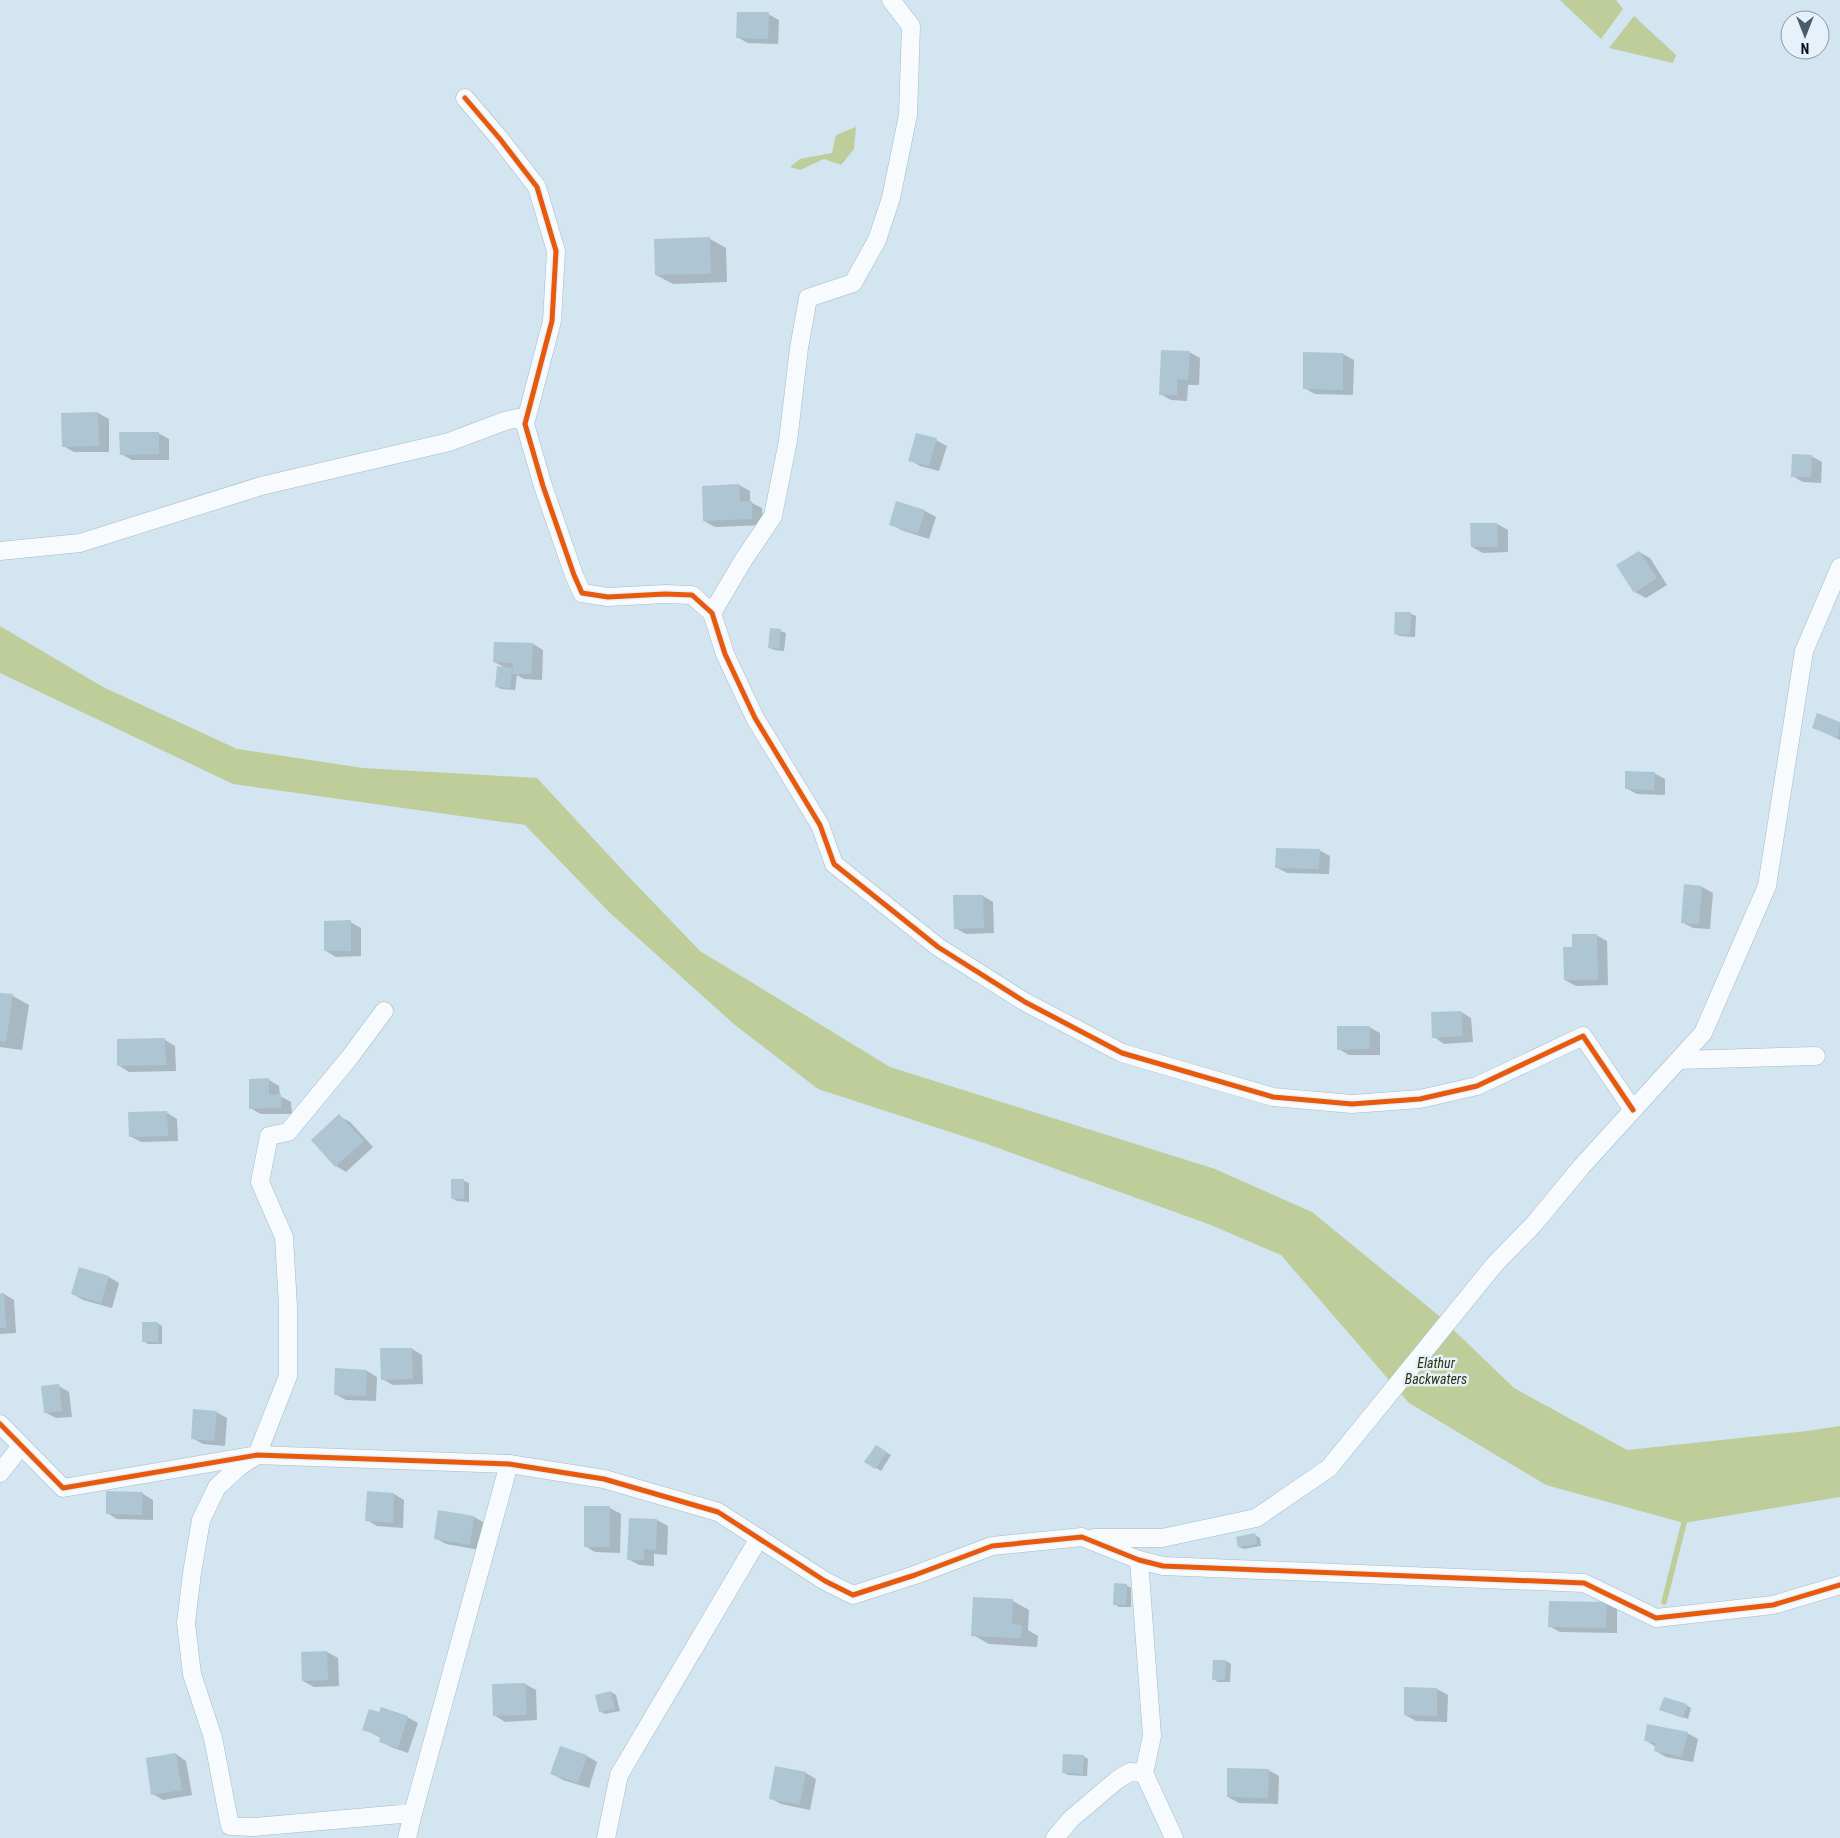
<svg xmlns="http://www.w3.org/2000/svg" width="1840" height="1838" font-family="'Roboto Condensed',sans-serif">
<style>
.water{fill:#becd9a}
.shadow{fill:#0003}
.lines{fill:none;stroke-linecap:round;stroke-linejoin:round}
.stream{stroke:#becd9a;stroke-width:5.5}
.building{fill:#aec6d4}
.minor-casing{stroke:#a6bac6;stroke-width:19}
.minor{stroke:#f8fbfd;stroke-width:18}
.cycleway-casing{stroke:#e6f1f9;stroke-width:8}
.cycleway{stroke:#e8590c;stroke-width:5}
.labels{text-anchor:middle;stroke-width:5;stroke-linejoin:round;paint-order:stroke}
.water-label{font-size:14px;font-style:italic;fill:#2e3311;stroke:#e6f1f9}
</style>
<rect width="100%" height="100%" fill="#d2e5f1"/>
<g class="water">
<polygon points="1560,0 1616,0 1623,9 1601,39"/>
<polygon points="1634,16 1676,55 1673,63 1609,48"/>
<polygon points="856,127 854,149 841,165 824,159 800,170 790,167 800,159 832,153 836,135"/>
<polygon points="0,626 103,687 237,749 363,768 537,778 628,876 700,951 890,1067 1215,1169 1312,1212 1438,1315 1514,1388 1627,1450 1807,1431 1840,1426 1840,1497 1684,1523 1546,1485 1409,1403 1281,1255 1211,1225 987,1144 818,1089 735,1025 610,913 525,825 233,784 0,673"/>
</g>
<g class="shadow">
<polygon points="768,14 779,20 778,44 748,43 737,37"/>
<polygon points="710,239 726,248 727,282 673,284 656,275 655,240"/>
<polygon points="1189,352 1200,358 1199,385 1188,385 1187,401 1171,400 1160,394"/>
<polygon points="1305,353 1343,354 1354,360 1353,395 1315,394 1304,388"/>
<polygon points="98,413 109,419 109,452 74,452 63,446 63,414"/>
<polygon points="158,433 169,439 169,460 132,460 121,454"/>
<polygon points="936,440 947,446 939,471 920,466 910,460"/>
<polygon points="1811,456 1822,462 1821,483 1803,482 1792,476"/>
<polygon points="739,485 750,491 750,502 762,508 763,525 715,527 704,521"/>
<polygon points="897,503 925,511 936,517 929,539 901,530 891,524"/>
<polygon points="1497,524 1508,530 1508,552 1483,553 1472,547"/>
<polygon points="1639,552 1650,558 1667,585 1646,598 1635,592"/>
<polygon points="1396,613 1411,614 1416,616 1415,637 1400,636 1395,634"/>
<polygon points="781,631 786,633 784,651 774,650 770,648"/>
<polygon points="533,644 543,650 542,680 524,679 517,675 515,690 501,689 496,686 506,668 494,662"/>
<polygon points="1818,715 1840,724 1840,740 1813,727"/>
<polygon points="1654,773 1665,779 1665,795 1637,794 1626,788"/>
<polygon points="1319,850 1330,856 1329,874 1287,873 1276,867"/>
<polygon points="1702,887 1713,893 1710,929 1693,928 1682,922"/>
<polygon points="983,896 993,902 994,933 966,934 955,928"/>
<polygon points="350,922 361,928 361,956 336,957 326,951"/>
<polygon points="1596,935 1607,941 1608,985 1576,986 1565,980 1573,948"/>
<polygon points="0,994 13,996 29,1005 22,1050 0,1047"/>
<polygon points="1461,1012 1471,1018 1473,1042 1444,1044 1434,1037"/>
<polygon points="1369,1027 1380,1033 1380,1055 1349,1055 1339,1049"/>
<polygon points="165,1040 175,1046 176,1071 129,1072 118,1065"/>
<polygon points="269,1080 279,1086 280,1096 291,1102 292,1114 261,1114 250,1108"/>
<polygon points="166,1112 177,1119 178,1141 141,1142 130,1136"/>
<polygon points="339,1116 350,1122 373,1147 346,1172 336,1166"/>
<polygon points="464,1181 469,1183 469,1202 457,1201 452,1198"/>
<polygon points="109,1277 119,1283 112,1308 83,1300 73,1294"/>
<polygon points="0,1294 4,1294 14,1300 16,1333 0,1334"/>
<polygon points="157,1323 162,1326 162,1344 148,1344 143,1341"/>
<polygon points="412,1349 422,1355 423,1384 393,1385 382,1379"/>
<polygon points="367,1371 377,1377 376,1401 346,1400 335,1394"/>
<polygon points="59,1386 69,1392 72,1417 56,1418 45,1412"/>
<polygon points="216,1412 227,1418 225,1446 203,1444 192,1438"/>
<polygon points="876,1446 891,1455 881,1471 866,1461"/>
<polygon points="143,1494 153,1500 153,1520 117,1519 107,1513"/>
<polygon points="394,1494 404,1500 403,1528 377,1526 367,1520"/>
<polygon points="586,1507 610,1508 621,1514 620,1553 595,1552 585,1546"/>
<polygon points="439,1512 474,1517 485,1523 480,1550 446,1544 435,1538"/>
<polygon points="630,1519 657,1520 668,1526 667,1555 654,1554 654,1566 639,1565 628,1559"/>
<polygon points="1255,1535 1260,1538 1261,1546 1244,1549 1239,1547"/>
<polygon points="1126,1585 1131,1588 1131,1607 1119,1607 1114,1604"/>
<polygon points="974,1599 1013,1601 1029,1610 1028,1630 1038,1636 1037,1647 989,1644 973,1635"/>
<polygon points="1607,1603 1617,1609 1617,1633 1560,1632 1549,1626"/>
<polygon points="327,1652 338,1658 339,1686 314,1687 303,1681"/>
<polygon points="1226,1661 1231,1664 1230,1682 1218,1682 1214,1679"/>
<polygon points="525,1684 536,1690 537,1720 505,1722 494,1715"/>
<polygon points="1437,1689 1448,1695 1447,1722 1416,1721 1405,1715"/>
<polygon points="611,1692 616,1695 620,1711 605,1714 601,1712"/>
<polygon points="1686,1705 1691,1708 1688,1719 1661,1710"/>
<polygon points="407,1717 418,1723 408,1753 391,1747 380,1741 381,1738 364,1729"/>
<polygon points="1687,1733 1698,1739 1693,1762 1666,1757 1656,1751 1656,1747 1645,1740"/>
<polygon points="176,1754 186,1761 192,1795 163,1800 153,1794"/>
<polygon points="587,1756 597,1762 589,1788 563,1780 552,1774"/>
<polygon points="1083,1756 1088,1759 1087,1776 1068,1775 1063,1772"/>
<polygon points="1268,1770 1279,1776 1278,1804 1239,1803 1228,1797"/>
<polygon points="806,1773 816,1779 810,1810 781,1804 770,1798"/>
</g>
<g class="lines">
<polyline class="stream" points="1664,1602 1684,1523"/>
</g>
<g class="building">
<polygon points="737,12 769,12 768,39 736,38"/>
<polygon points="710,237 711,274 655,275 654,239"/>
<polygon points="1161,350 1190,351 1188,380 1177,379 1177,395 1159,395"/>
<polygon points="1303,352 1343,353 1343,390 1303,389"/>
<polygon points="98,412 99,446 62,447 61,413"/>
<polygon points="119,432 159,432 159,454 120,455"/>
<polygon points="916,433 937,438 929,466 908,461"/>
<polygon points="1792,454 1812,455 1811,477 1791,477"/>
<polygon points="739,484 740,501 752,501 752,519 703,521 702,486"/>
<polygon points="896,501 925,510 918,534 889,525"/>
<polygon points="1470,523 1497,523 1498,547 1471,547"/>
<polygon points="1639,551 1657,578 1634,593 1616,565"/>
<polygon points="1395,612 1411,612 1410,635 1394,634"/>
<polygon points="770,628 781,629 779,649 768,648"/>
<polygon points="494,642 533,643 531,674 512,674 513,663 493,662"/>
<polygon points="497,666 512,668 510,688 495,687"/>
<polygon points="1817,713 1840,722 1838,738 1812,728"/>
<polygon points="1625,771 1655,772 1654,790 1625,789"/>
<polygon points="1276,848 1320,849 1319,869 1275,868"/>
<polygon points="1684,884 1702,886 1699,924 1681,923"/>
<polygon points="953,895 983,895 984,928 954,929"/>
<polygon points="351,920 351,951 324,951 324,921"/>
<polygon points="1572,934 1597,934 1598,980 1564,980 1563,947 1572,947"/>
<polygon points="0,993 13,994 6,1042 0,1041"/>
<polygon points="1461,1011 1463,1036 1432,1038 1431,1012"/>
<polygon points="1337,1026 1370,1026 1370,1049 1337,1050"/>
<polygon points="165,1038 166,1065 117,1066 117,1039"/>
<polygon points="269,1078 269,1095 281,1094 281,1108 249,1109 249,1079"/>
<polygon points="167,1111 168,1136 129,1137 128,1112"/>
<polygon points="339,1114 364,1141 335,1167 311,1140"/>
<rect x="451" y="1179" width="13" height="20"/>
<polygon points="79,1267 109,1276 101,1303 71,1294"/>
<polygon points="0,1293 4,1293 6,1328 0,1328"/>
<rect x="142" y="1322" width="16" height="20"/>
<polygon points="380,1348 412,1348 413,1379 381,1380"/>
<polygon points="335,1368 367,1370 366,1396 334,1395"/>
<polygon points="59,1384 62,1411 44,1413 41,1386"/>
<polygon points="193,1409 217,1411 214,1441 191,1439"/>
<polygon points="876,1445 887,1452 875,1469 864,1462"/>
<polygon points="106,1491 143,1492 142,1515 106,1514"/>
<polygon points="367,1491 394,1493 393,1523 365,1521"/>
<rect x="584" y="1506" width="26" height="41"/>
<polygon points="438,1510 474,1516 470,1545 434,1539"/>
<polygon points="629,1518 657,1519 656,1550 644,1549 644,1560 627,1560"/>
<polygon points="1255,1533 1257,1544 1238,1547 1236,1537"/>
<polygon points="1114,1583 1127,1584 1126,1605 1113,1605"/>
<polygon points="973,1597 1013,1599 1012,1624 1022,1625 1021,1638 971,1636"/>
<polygon points="1549,1601 1607,1602 1606,1628 1548,1627"/>
<polygon points="327,1651 328,1680 302,1681 301,1652"/>
<polygon points="1213,1660 1226,1660 1225,1680 1212,1680"/>
<polygon points="525,1683 527,1715 493,1716 492,1684"/>
<polygon points="1404,1687 1437,1688 1437,1716 1404,1715"/>
<polygon points="611,1691 615,1709 599,1712 595,1695"/>
<polygon points="1664,1697 1687,1704 1683,1718 1659,1710"/>
<polygon points="381,1707 408,1716 398,1748 379,1742 381,1736 362,1730 369,1709 379,1712"/>
<polygon points="1647,1724 1688,1732 1682,1757 1654,1751 1656,1743 1644,1741"/>
<polygon points="560,1746 587,1755 578,1783 550,1774"/>
<polygon points="176,1753 182,1790 151,1795 146,1758"/>
<polygon points="1063,1754 1084,1755 1083,1774 1062,1773"/>
<polygon points="775,1766 806,1772 800,1805 769,1799"/>
<polygon points="1227,1768 1269,1769 1268,1798 1227,1797"/>
</g>
<g class="lines">
<defs>
<g id="minor">
<polyline points="465,98 500,139 537,187 556,251 552,321 525,424 543,486 574,575 582,593 608,597 665,594 692,595 712,613 725,654 755,718 820,825 834,864 938,947 1025,1002 1122,1053 1273,1097 1352,1104 1420,1099 1477,1086 1583,1036 1633,1110"/>
<polyline points="0,551 80,543 261,486 449,442 505,421 518,418 525,424"/>
<polyline points="712,613 744,559 773,516 788,441 799,348 808,298 853,283 877,240 891,198 908,115 911,26 891,0"/>
<polyline points="384,1011 350,1057 288,1132 269,1136 260,1182 284,1237 288,1306 288,1376 257,1455 240,1466 217,1487 201,1520 192,1573 186,1623 192,1674 213,1738 230,1826 253,1827 413,1813 509,1464"/>
<polyline points="1679,1060 1816,1056"/>
<polyline points="0,1424 63,1488 257,1455 509,1464 604,1479 718,1512 825,1581 853,1595 915,1575 992,1546 1082,1537 1139,1560 1163,1566 1584,1583 1656,1618 1773,1605 1840,1585"/>
<polyline points="0,1473 21,1446"/>
<polyline points="1094,1538 1162,1538 1256,1518 1329,1468 1495,1264 1534,1224 1582,1166 1703,1033 1767,886 1804,651 1840,567"/>
<polyline points="1139,1560 1152,1736 1144,1773 1174,1838"/>
<polyline points="407,1838 413,1813"/>
<polyline points="606,1838 619,1775 759,1538"/>
<polyline points="1055,1838 1071,1819 1117,1780 1130,1772 1144,1773"/>
</g>
</defs>
<use href="#minor" class="minor-casing"/>
<use href="#minor" class="minor"/>
<defs>
<g id="cycleway">
<polyline points="465,98 500,139 537,187 556,251 552,321 525,424 543,486 574,575 582,593 608,597 665,594 692,595 712,613 725,654 755,718 820,825 834,864 938,947 1025,1002 1122,1053 1273,1097 1352,1104 1420,1099 1477,1086 1583,1036 1633,1110"/>
<polyline points="0,1424 63,1488 257,1455 509,1464 604,1479 718,1512 825,1581 853,1595 915,1575 992,1546 1082,1537 1139,1560 1163,1566 1584,1583 1656,1618 1773,1605 1840,1585"/>
</g>
</defs>
<use href="#cycleway" class="cycleway-casing"/>
<use href="#cycleway" class="cycleway"/>
</g>
<g class="labels">
<g class="water-label">
<text x="1436" y="1368">Elathur<tspan x="1436" dy="16">Backwaters</tspan></text>
</g>
</g>
<g transform="translate(1805 35) rotate(180)"><circle r="24" fill="#e6f1f9" stroke="#8a99a3"/>
<path d="M0-4L9 19L0 12L-9 19Z" fill="#4a5d6a"/>
<text y="-8" font-size="14" font-weight="bold" text-anchor="middle" fill="#001421">N</text>
</g>
</svg>
